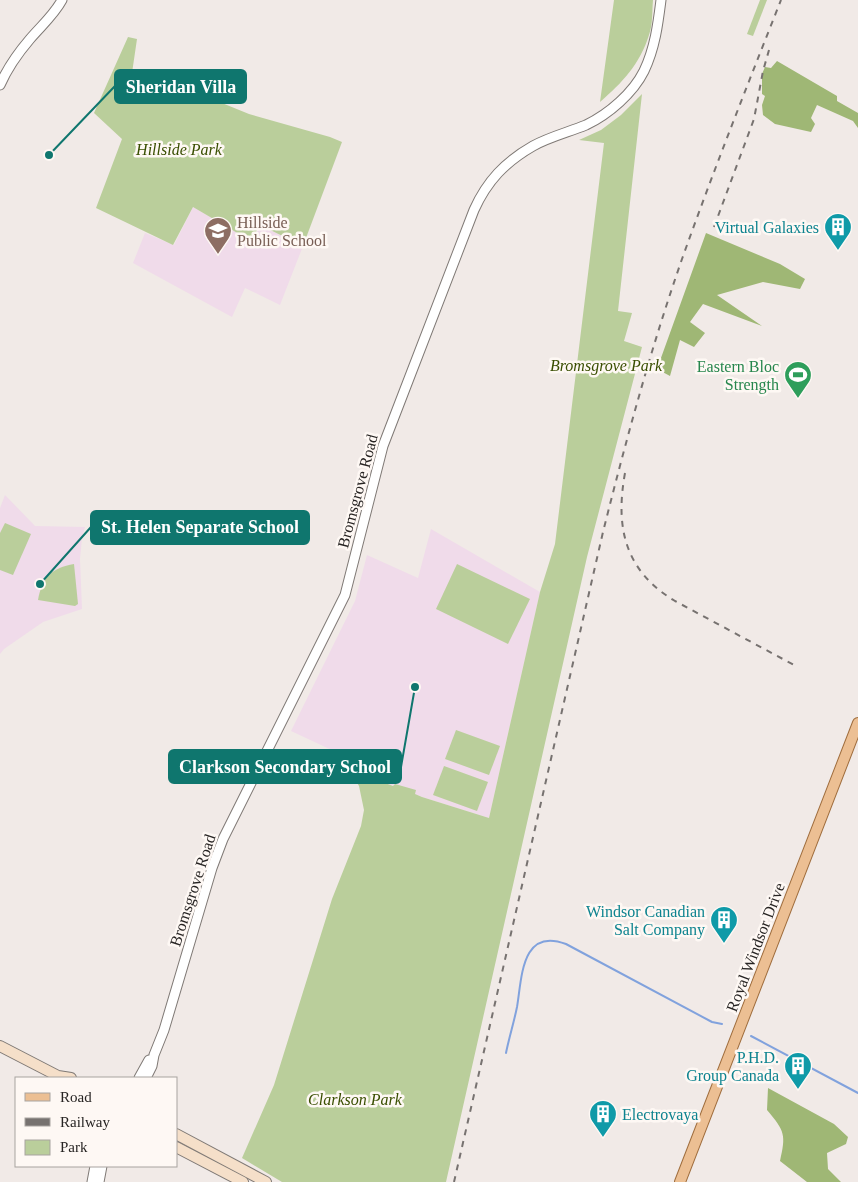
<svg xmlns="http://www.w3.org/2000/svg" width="858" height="1182" font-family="'Times New Roman',serif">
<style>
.education{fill:#f0dbea}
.green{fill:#bace9b}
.forest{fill:#9fb775}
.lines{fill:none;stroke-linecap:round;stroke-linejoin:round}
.stream{stroke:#81a2dd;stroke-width:2}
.tertiary-casing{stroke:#7f7975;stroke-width:11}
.secondary-casing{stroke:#7f7975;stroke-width:12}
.primary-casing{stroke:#9f6d3d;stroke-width:12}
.tertiary{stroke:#fff;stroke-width:9}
.secondary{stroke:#f5dfc9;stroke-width:10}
.primary{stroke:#ecbf93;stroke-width:10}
.rail{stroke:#777270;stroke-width:2;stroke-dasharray:6 6;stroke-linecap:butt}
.labels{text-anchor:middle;stroke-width:5;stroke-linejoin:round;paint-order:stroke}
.park-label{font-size:16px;font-style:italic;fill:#394e00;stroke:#fef8f4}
.education-label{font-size:16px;fill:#785e54;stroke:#fef8f4;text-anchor:start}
.culture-label{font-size:16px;fill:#0d838f;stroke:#fef8f4;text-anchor:end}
.leisure-label{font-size:16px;fill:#27864d;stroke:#fef8f4;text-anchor:end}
.street-label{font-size:16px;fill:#272423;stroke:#fef8f4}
.leader{fill:none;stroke:#0f766e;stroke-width:2}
.callout-dot{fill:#0f766e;stroke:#fef8f4;stroke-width:2}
.callout{fill:#0f766e;stroke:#0f766e;stroke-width:2}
.callout-label{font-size:18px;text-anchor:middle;font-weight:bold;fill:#fff}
</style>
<rect width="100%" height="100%" fill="#f1eae7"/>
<g class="education">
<polygon points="193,207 250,240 260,225 303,246 280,305 245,288 232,317 133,263 145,233 174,245"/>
<polygon points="5,495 35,526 85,527 82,538 80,559 82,609 43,622 4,649 0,654 0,508"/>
<polygon points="431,529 540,592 489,818 422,797 349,769 336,752 291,731 355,601 367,555 418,578"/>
</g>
<g class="green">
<path d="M614 0H653C652 11 653 24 649 35 640 64 622 83 600 102Z"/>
<polygon points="760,0 767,0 753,36 747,34"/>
<polygon points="128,37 137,39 132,73 158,77 249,114 330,137 342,142 303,246 260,225 251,241 193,207 173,245 96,208 122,139 94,113"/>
<polygon points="642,94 618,311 632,313 624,341 642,347 587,557 446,1182 282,1182 242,1158 274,1085 332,899 361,826 364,810 359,786 349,769 393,786 395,784 416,790 415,794 422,797 489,818 540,592 555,544 604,143 579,140 601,130 621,115"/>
<polygon points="5,523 31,534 13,575 0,570 0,533"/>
<path d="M74 564 78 604 75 606 38 600C42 577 52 568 74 564Z"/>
<polygon points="457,564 530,599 508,644 436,609"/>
<polygon points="456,730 500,746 489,775 445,759"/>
<polygon points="444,766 488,782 477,811 433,795"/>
</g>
<g class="forest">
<polygon points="777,61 837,96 837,101 858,113 858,128 853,121 817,105 811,118 815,124 811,132 775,124 763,115 762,105 765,96 762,94 762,74 765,67 771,68"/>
<polygon points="706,233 780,264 805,279 800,289 763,282 717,295 762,326 703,304 690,322 705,333 694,347 680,340 670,376 657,369"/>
<path d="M768 1088 834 1124 848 1137 846 1144 827 1153 828 1169 841 1182H807L780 1161C786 1135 785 1131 767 1110Z"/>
</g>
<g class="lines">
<g class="stream">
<polyline points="751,1036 858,1093"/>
<path d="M506 1053C509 1038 514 1022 517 1007 522 978 521 927 566 944L712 1022 722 1024"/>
</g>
<defs>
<g id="tertiary">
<path d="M0 85C7 69 18 53 30 39 41 26 54 15 62 0"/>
<polyline points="139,1078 149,1060"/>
<path d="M146 1078 152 1066 154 1055 164 1030 212 868 223 839 345 595 383 446 474 210C487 181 505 162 533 146 549 137 569 132 586 125 609 114 633 93 644 71 655 48 658 24 661 0"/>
<polyline points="92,1182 95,1166"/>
<polyline points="99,1182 102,1166"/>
</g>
<g id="secondary">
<polyline points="0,1046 58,1076 71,1078"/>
<polyline points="176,1134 266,1182"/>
<polyline points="176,1147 243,1182"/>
</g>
<polyline id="primary" points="680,1182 858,723"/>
</defs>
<use href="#tertiary" class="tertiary-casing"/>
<use href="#secondary" class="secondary-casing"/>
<use href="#primary" class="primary-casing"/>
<use href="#tertiary" class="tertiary"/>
<use href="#secondary" class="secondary"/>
<use href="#primary" class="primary"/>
<g class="rail">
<polyline points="714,227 754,119 763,71 769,50"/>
<path d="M625 473C615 528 625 571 675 601L794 665"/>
<path d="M454 1182 603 532C626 440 651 348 682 259 713 172 747 86 781 0"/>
</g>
</g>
<defs>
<symbol id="building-pin" viewBox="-11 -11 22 30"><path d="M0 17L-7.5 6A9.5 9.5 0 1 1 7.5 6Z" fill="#0f9aa8" stroke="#fef8f4"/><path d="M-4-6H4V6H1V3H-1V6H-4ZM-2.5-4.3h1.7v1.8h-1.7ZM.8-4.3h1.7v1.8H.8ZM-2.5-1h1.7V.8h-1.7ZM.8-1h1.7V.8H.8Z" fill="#fff"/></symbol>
<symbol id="school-pin" viewBox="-11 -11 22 30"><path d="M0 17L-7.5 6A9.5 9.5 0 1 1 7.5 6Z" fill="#8d6e63" stroke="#fef8f4"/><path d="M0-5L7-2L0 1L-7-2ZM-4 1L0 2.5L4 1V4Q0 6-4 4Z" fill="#fff"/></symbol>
<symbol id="stadium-pin" viewBox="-11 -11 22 30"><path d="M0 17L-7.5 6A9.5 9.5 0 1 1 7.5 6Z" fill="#2e9e5b" stroke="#fef8f4"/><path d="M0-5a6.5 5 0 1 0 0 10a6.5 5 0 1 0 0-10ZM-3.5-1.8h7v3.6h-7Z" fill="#fff"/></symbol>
</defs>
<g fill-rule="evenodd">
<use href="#building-pin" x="822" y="211" width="32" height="43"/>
<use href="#school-pin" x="202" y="215" width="32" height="43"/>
<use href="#stadium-pin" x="782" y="359" width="32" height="43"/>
<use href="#building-pin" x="708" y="904" width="32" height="43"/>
<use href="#building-pin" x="782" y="1050" width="32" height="43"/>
<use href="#building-pin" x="587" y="1098" width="32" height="43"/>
</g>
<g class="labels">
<g class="park-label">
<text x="179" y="155">Hillside Park</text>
<text x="606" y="371">Bromsgrove Park</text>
<text x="355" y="1105">Clarkson Park</text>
</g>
<g class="education-label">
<text x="237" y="228">Hillside<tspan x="237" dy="18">Public School</tspan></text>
</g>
<g class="culture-label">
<text x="819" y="233">Virtual Galaxies</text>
<text x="705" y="917">Windsor Canadian<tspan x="705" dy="18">Salt Company</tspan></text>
<text x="779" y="1063">P.H.D.<tspan x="779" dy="18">Group Canada</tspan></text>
<text x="622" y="1120" text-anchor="start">Electrovaya</text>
</g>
<g class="leisure-label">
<text x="779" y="372">Eastern Bloc<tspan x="779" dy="18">Strength</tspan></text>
</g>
<g class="street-label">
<text transform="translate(357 491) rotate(-75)" y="6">Bromsgrove Road</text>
<text transform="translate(192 890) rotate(-72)" y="6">Bromsgrove Road</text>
<text transform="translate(755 947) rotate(-69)" y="6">Royal Windsor Drive</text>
</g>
</g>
<path class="leader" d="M49 155L115 86M40 584L91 527M415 687L401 767"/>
<g class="callout-dot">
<circle cx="49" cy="155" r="5"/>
<circle cx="40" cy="584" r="5"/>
<circle cx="415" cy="687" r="5"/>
</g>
<g class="callout">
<rect x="115" y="70" width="131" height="33" rx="5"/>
<rect x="91" y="511" width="218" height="33" rx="5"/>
<rect x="169" y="750" width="232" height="33" rx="5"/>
</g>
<g class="callout-label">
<text x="181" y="93">Sheridan Villa</text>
<text x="200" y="533">St. Helen Separate School</text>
<text x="285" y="773">Clarkson Secondary School</text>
</g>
<rect x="15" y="1077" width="162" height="90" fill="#fef8f4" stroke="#a8a3a0"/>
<rect x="25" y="1093" width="25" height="8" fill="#ecbf93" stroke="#a8a3a0"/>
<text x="60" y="1102" font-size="15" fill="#272423">Road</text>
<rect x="25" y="1118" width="25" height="8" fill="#777270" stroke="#a8a3a0"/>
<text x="60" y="1127" font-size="15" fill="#272423">Railway</text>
<rect x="25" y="1140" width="25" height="15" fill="#bace9b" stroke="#a8a3a0"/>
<text x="60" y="1152" font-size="15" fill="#272423">Park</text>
</svg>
